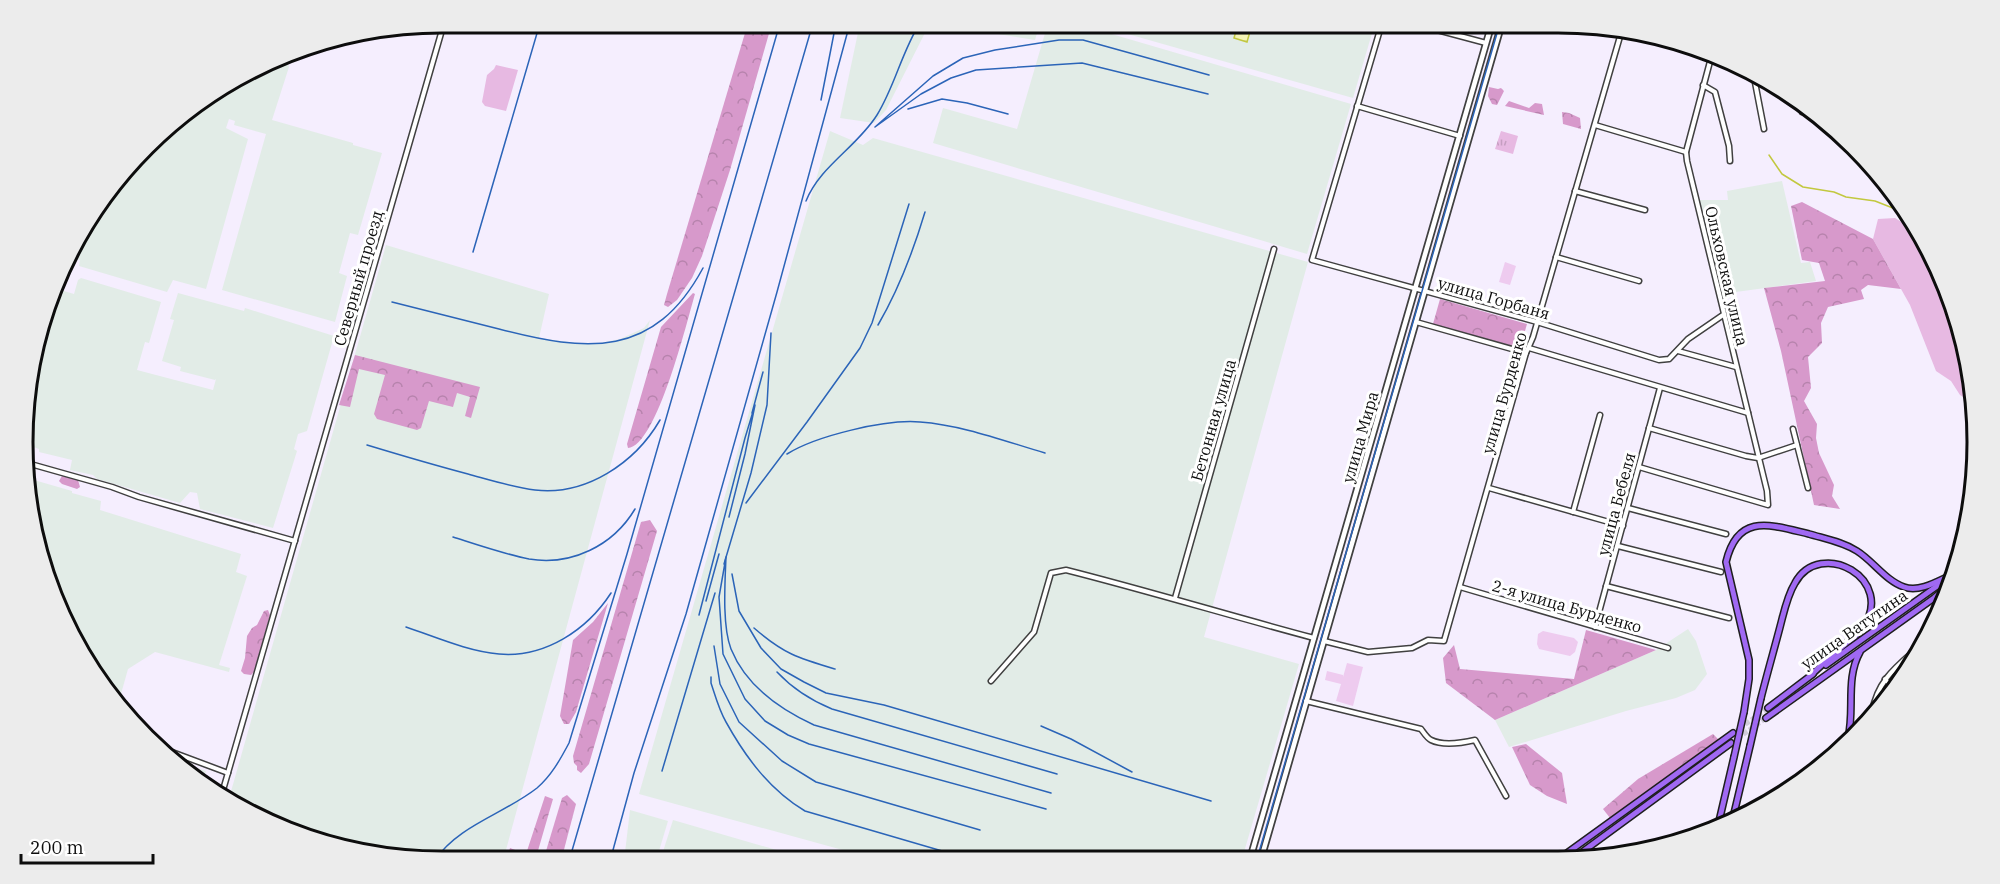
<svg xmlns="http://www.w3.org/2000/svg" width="2000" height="884" font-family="'IBM Plex Serif',serif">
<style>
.industrial{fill:#e2ece7}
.grass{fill:#e7b9e2}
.forest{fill:url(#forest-crowns)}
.wetland{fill:url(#wetland-marsh)}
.park{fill:url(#park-tufts)}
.pitch{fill:#eecbef}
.water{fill:url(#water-rules);stroke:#c2c83f;stroke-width:1.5}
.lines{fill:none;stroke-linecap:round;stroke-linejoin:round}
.stream{stroke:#c2c83f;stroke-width:1.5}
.primary-tunnel{stroke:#d2ccda;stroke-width:5;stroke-dasharray:5 2.5;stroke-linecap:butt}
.minor-casing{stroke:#404040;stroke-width:7}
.tertiary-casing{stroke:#404040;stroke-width:8}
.primary-casing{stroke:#1e1e1e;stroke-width:8}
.minor{stroke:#fff;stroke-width:4}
.tertiary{stroke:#fff;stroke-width:4.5}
.primary{stroke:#a069f3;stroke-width:5}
.tram{stroke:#2b64b8;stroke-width:1.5}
.rail{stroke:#2b64b8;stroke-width:1.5}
.primary-bridge-casing{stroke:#1e1e1e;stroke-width:8;stroke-linecap:butt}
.primary-bridge{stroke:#a069f3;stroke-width:5}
.labels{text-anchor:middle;stroke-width:6;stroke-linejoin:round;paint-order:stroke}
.street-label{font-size:16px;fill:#0d0d0d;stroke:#fff}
.rim{fill:none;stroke:#0d0d0d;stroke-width:3}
</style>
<defs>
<pattern id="forest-crowns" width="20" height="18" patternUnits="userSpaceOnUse" patternTransform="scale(1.5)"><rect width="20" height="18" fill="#d799cb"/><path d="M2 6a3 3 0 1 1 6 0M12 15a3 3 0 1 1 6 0" fill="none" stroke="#b783ad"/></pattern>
<pattern id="wetland-marsh" width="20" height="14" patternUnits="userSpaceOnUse" patternTransform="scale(1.5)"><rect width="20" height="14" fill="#e7b9e2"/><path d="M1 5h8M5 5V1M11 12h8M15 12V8" fill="none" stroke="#c59ec1"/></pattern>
<pattern id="park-tufts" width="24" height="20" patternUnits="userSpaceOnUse" patternTransform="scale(1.5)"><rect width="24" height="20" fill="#e7b9e2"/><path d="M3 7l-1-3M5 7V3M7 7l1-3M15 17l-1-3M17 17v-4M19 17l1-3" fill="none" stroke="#c59ec1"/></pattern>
<pattern id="water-rules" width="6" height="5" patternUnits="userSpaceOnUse" patternTransform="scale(1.5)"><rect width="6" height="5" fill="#f3f4b5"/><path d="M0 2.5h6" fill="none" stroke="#cfd09a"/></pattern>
</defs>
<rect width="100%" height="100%" fill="#f5eefe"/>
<g class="industrial">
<polygon points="860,23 1040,23 1035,40 930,23 886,110 874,123 840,118"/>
<polygon points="1048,23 1074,23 1351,104 1307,254 933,143 943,108 1017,129"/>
<polygon points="1089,23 1375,23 1353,98"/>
<polygon points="278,58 287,61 289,67 272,120 353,143 353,145 382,153 358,235 350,233 339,273 347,276 335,322 222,290 266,134 234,125 235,121 229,119 226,128 248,139 206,289 173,280 167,292 79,266 80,260 70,257 79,232 166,126 228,82 239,85 242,74"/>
<polygon points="830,131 863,145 873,138 1308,262 1204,637 1299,664 1242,859 879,860 639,794"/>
<polygon points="1782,181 1801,263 1810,262 1816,281 1721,294 1702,208 1698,200 1728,200 1727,191"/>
<polygon points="386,245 549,294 539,338 576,343 600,343 620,339 644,328 650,320 503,861 442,861 307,839 228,802"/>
<polygon points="81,278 161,302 149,343 145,342 137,370 213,390 216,379 215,380 180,371 181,367 162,361 174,320 170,319 178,293 244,311 245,308 334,336 307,431 298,434 294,449 297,451 273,528 200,509 197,493 190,492 180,503 97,479 93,475 70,470 72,460 39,452 39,449 28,445 31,360 57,289 74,294 78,280"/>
<polygon points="27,478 72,491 72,493 101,501 100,510 241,554 236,572 247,576 219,665 230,668 229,672 155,652 128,669 119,701 79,651 45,577 26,497"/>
<polygon points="1688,629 1696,641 1707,674 1695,690 1676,698 1626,711 1509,747 1495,720 1656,650"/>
<polygon points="167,758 206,771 202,784"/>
<polygon points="630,810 668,821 656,861 624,861"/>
<polygon points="673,820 811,860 660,861"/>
</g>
<g class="grass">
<polygon points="496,65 518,70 506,111 485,106 482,102 487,75 494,69"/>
<path d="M1895 218C1902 223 1914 227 1920 234 1938 251 1938 275 1939 298L1951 300 1963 334 1974 401 1971 402 1960 395 1951 381 1936 371 1910 305 1873 239 1878 219Z"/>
</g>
<g class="forest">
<polygon points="748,23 772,23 730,170 702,256 692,278 677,300 668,307 664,305 667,294"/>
<polygon points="1489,87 1498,89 1501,88 1504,91 1497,105 1492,104 1488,96"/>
<polygon points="1509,101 1529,108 1535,103 1542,104 1544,115 1505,106"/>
<polygon points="1562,112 1569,113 1580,118 1581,129 1563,124"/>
<polygon points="1802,202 1873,239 1901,289 1868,285 1861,290 1864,299 1828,307 1821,323 1822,343 1808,357 1811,388 1804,401 1817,424 1816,438 1819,453 1834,485 1832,496 1840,509 1814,505 1781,351 1764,288 1825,281 1819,263 1802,260 1791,206"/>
<path d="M693 293 695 294C687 321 657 446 628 448L627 444 661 327Z"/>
<polygon points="1440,299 1527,324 1520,348 1433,324"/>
<polygon points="355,355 480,387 471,418 465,416 470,397 457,393 453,407 429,401 421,428 417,430 377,419 374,414 385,375 359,369 350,407 339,405"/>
<polygon points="62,476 78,480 80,487 77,489 62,484 59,481"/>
<polygon points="650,520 657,531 589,764 581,773 577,770 577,766 574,763 573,756 641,522"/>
<polygon points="608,603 576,712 569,724 564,724 560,716 573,640 593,622"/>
<polygon points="268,610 270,615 254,672 251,675 244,674 241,671 245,658 247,636 252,628 257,625 264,611"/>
<polygon points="1586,630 1656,650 1495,720 1446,683 1443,658 1454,645 1460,669 1574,679"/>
<polygon points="1713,734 1719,740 1610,818 1603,809 1638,779"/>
<polygon points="1526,744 1562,773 1567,804 1547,796 1530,785 1512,747"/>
<polygon points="567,795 576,804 561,861 543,861 562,798"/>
<polygon points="545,796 553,799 535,861 506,861 510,848 526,854"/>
</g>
<polygon class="wetland" points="1942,277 1951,300 1939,298 1939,282"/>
<polygon class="park" points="1501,131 1518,136 1513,154 1495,149"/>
<g class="pitch">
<polygon points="1505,262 1516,266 1510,285 1499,282"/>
<polygon points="1543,631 1574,638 1578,642 1575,652 1570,656 1539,649 1537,644 1538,634"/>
<polygon points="1347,663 1363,667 1353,706 1336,701 1341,684 1325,680 1327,671 1343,675 1343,677"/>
</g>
<polygon class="water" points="1238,24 1251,28 1247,42 1234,38"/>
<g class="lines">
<polyline class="stream" points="1769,155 1782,174 1803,187 1834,192 1846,197 1875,201 1908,214"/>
<g class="primary-tunnel">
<polyline points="1733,733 1768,708"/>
<polyline points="1731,743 1766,718"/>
</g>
<defs>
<g id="minor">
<polyline points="1382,23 1312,260 1537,322 1659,360 1669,359 1688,339 1723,315"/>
<polyline points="1411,23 1486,43"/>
<polyline points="1711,60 1722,58"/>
<polyline points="1753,72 1764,129"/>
<polyline points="1703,85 1715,92 1729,146 1730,161"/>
<polyline points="1799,101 1802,112"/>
<polyline points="1357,106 1460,136"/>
<polyline points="1595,125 1686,152"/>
<polyline points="1575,191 1645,210"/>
<polyline points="1556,257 1639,281"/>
<polyline points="1416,322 1526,353"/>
<polyline points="1529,348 1748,413"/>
<polyline points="1678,351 1736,367"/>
<polyline points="1649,428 1746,456 1758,458 1797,445"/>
<polyline points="1793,429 1808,488"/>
<polyline points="27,463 112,487 139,497 295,541"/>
<polyline points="1639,467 1768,505 1767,491 1687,161 1686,152 1712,54"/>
<polyline points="1489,488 1623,526"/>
<polyline points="1628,508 1726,534"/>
<polyline points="1573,512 1600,415"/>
<polyline points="1618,546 1721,572"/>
<polyline points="1606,586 1729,618"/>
<polyline points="1460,587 1668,648"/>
<polyline points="1175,598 1274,249"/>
<polyline points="1935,598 1944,599"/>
<polyline points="1595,627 1660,388"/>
<polyline points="1324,641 1368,652 1412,648 1428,640 1444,641 1526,353 1533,337 1621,33"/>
<polyline points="1885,679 1894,689"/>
<path d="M991 681 1034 632 1051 573 1066 570C1149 591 1231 616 1314 638"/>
<path d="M1306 701 1421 729C1424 733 1427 738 1431 740 1443 746 1462 743 1475 740L1506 796"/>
<path d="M1872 712C1878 678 1899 665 1923 643"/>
<polyline points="156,746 228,773"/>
<polyline points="221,797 444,23"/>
</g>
<g id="tertiary">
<polyline points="1250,859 1492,23"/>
<polyline points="1261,859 1502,23"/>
</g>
<g id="primary">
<polyline points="1826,665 1947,579"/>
<path d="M1761 698C1767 674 1774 650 1780 627 1784 612 1787 596 1795 583 1820 537 1898 579 1862 629 1858 635 1851 639 1845 644 1833 654 1822 665 1811 675"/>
<polyline points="1768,708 1813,674"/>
<path d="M1744 712 1749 679V660L1726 562C1738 512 1771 525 1809 534 1826 539 1843 542 1857 551 1873 561 1886 581 1904 587 1921 593 1941 579 1956 573"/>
<polyline points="1766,718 1934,598 1952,583"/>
<path d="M1848 738C1855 710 1845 679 1860 652"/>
<polyline points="1732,822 1750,746"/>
<polyline points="1717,830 1734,757"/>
<polyline points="1560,858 1733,733"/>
<polyline points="1574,858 1731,743"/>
</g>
</defs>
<use href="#minor" class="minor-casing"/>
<use href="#tertiary" class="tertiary-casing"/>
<use href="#primary" class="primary-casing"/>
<use href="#minor" class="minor"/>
<use href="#tertiary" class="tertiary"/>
<use href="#primary" class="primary"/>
<polyline class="tram" points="1257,859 1500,23"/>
<g class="rail">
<polyline points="1208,94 1082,63 976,70 951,78 921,94 875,127 933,76 963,58 995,50 1059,40 1083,40 1209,75"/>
<polyline points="821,100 836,23"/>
<polyline points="908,109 942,99 967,103 1008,114"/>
<path d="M806 201C820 166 857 147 877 115 895 86 902 51 920 23"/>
<polyline points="473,252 540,23"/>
<path d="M392 302C428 311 463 320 499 329 587 352 654 359 703 268"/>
<path d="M878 325C899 289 913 252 925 212"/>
<polyline points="752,413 763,372"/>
<path d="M367 445C400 455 434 465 468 474 490 480 512 487 535 490 586 496 635 463 660 420"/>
<path d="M787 454C816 436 885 419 920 422 962 425 1004 441 1045 453"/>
<polyline points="746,503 807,422 860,348 872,323 909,204"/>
<path d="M453 537C478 545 504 554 529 559 571 566 613 546 635 509"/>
<polyline points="724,564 751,473 767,405 771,333"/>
<polyline points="732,574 739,611 761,648 781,669 804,682 826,693 884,705 1211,801"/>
<polyline points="706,601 719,554"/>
<polyline points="699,615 745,438 755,405 745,454 729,517"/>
<path d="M406 627C436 637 467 651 499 654 545 658 587 630 611 593"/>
<path d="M754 628C784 654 798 658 835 669"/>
<polyline points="714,646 720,684 739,722 782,761 816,782 980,830"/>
<path d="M777 672C793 689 810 700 832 709L1057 774"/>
<path d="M711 677V683C715 695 719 710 726 722 746 758 770 790 805 811L973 860"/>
<polyline points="1041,726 1071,739 1132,772"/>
<polyline points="662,771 715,593"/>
<path d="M1046 809 809 744 788 735 765 721 745 699 723 654 719 597 726 557C725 582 722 626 731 649 746 686 779 709 814 725L1051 793"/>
<path d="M435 860C459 825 504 814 537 788 551 776 560 760 569 743L627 554 780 23"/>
<polyline points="569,861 813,23"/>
<polyline points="610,861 634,773 686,614 777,292 850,23"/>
</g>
<defs>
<g id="primary-bridge">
<polyline points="1750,746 1761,698"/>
<polyline points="1734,757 1744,712"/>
</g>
</defs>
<use href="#primary-bridge" class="primary-bridge-casing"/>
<use href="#primary-bridge" class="primary-bridge"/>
</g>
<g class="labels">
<g class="street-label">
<text transform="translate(1727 276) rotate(77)" y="6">Ольховская улица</text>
<text transform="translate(358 278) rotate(-74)" y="6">Северный проезд</text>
<text transform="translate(1494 298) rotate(16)" y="6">улица Горбаня</text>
<text transform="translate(1504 393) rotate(-74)" y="6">улица Бурденко</text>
<text transform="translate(1213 420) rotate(-74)" y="6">Бетонная улица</text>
<text transform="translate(1360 437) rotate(-74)" y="6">улица Мира</text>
<text transform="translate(1616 504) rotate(-75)" y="6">улица Бебеля</text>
<text transform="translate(1567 606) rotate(16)" y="6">2-я улица Бурденко</text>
<text transform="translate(1854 629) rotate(-35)" y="6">улица Ватутина</text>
</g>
</g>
<path d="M0 0H2000V884H0ZM442 33H1558A409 409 0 0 1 1967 442V442A409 409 0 0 1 1558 851H442A409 409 0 0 1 33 442V442A409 409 0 0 1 442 33Z" fill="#ececec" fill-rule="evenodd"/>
<path class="rim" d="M442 33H1558A409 409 0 0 1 1967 442V442A409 409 0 0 1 1558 851H442A409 409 0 0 1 33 442V442A409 409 0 0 1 442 33Z"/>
<path d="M21 854v9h132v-9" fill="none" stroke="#0d0d0d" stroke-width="3"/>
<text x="30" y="854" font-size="18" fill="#0d0d0d" stroke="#ffffff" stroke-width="4.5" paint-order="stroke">200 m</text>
</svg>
